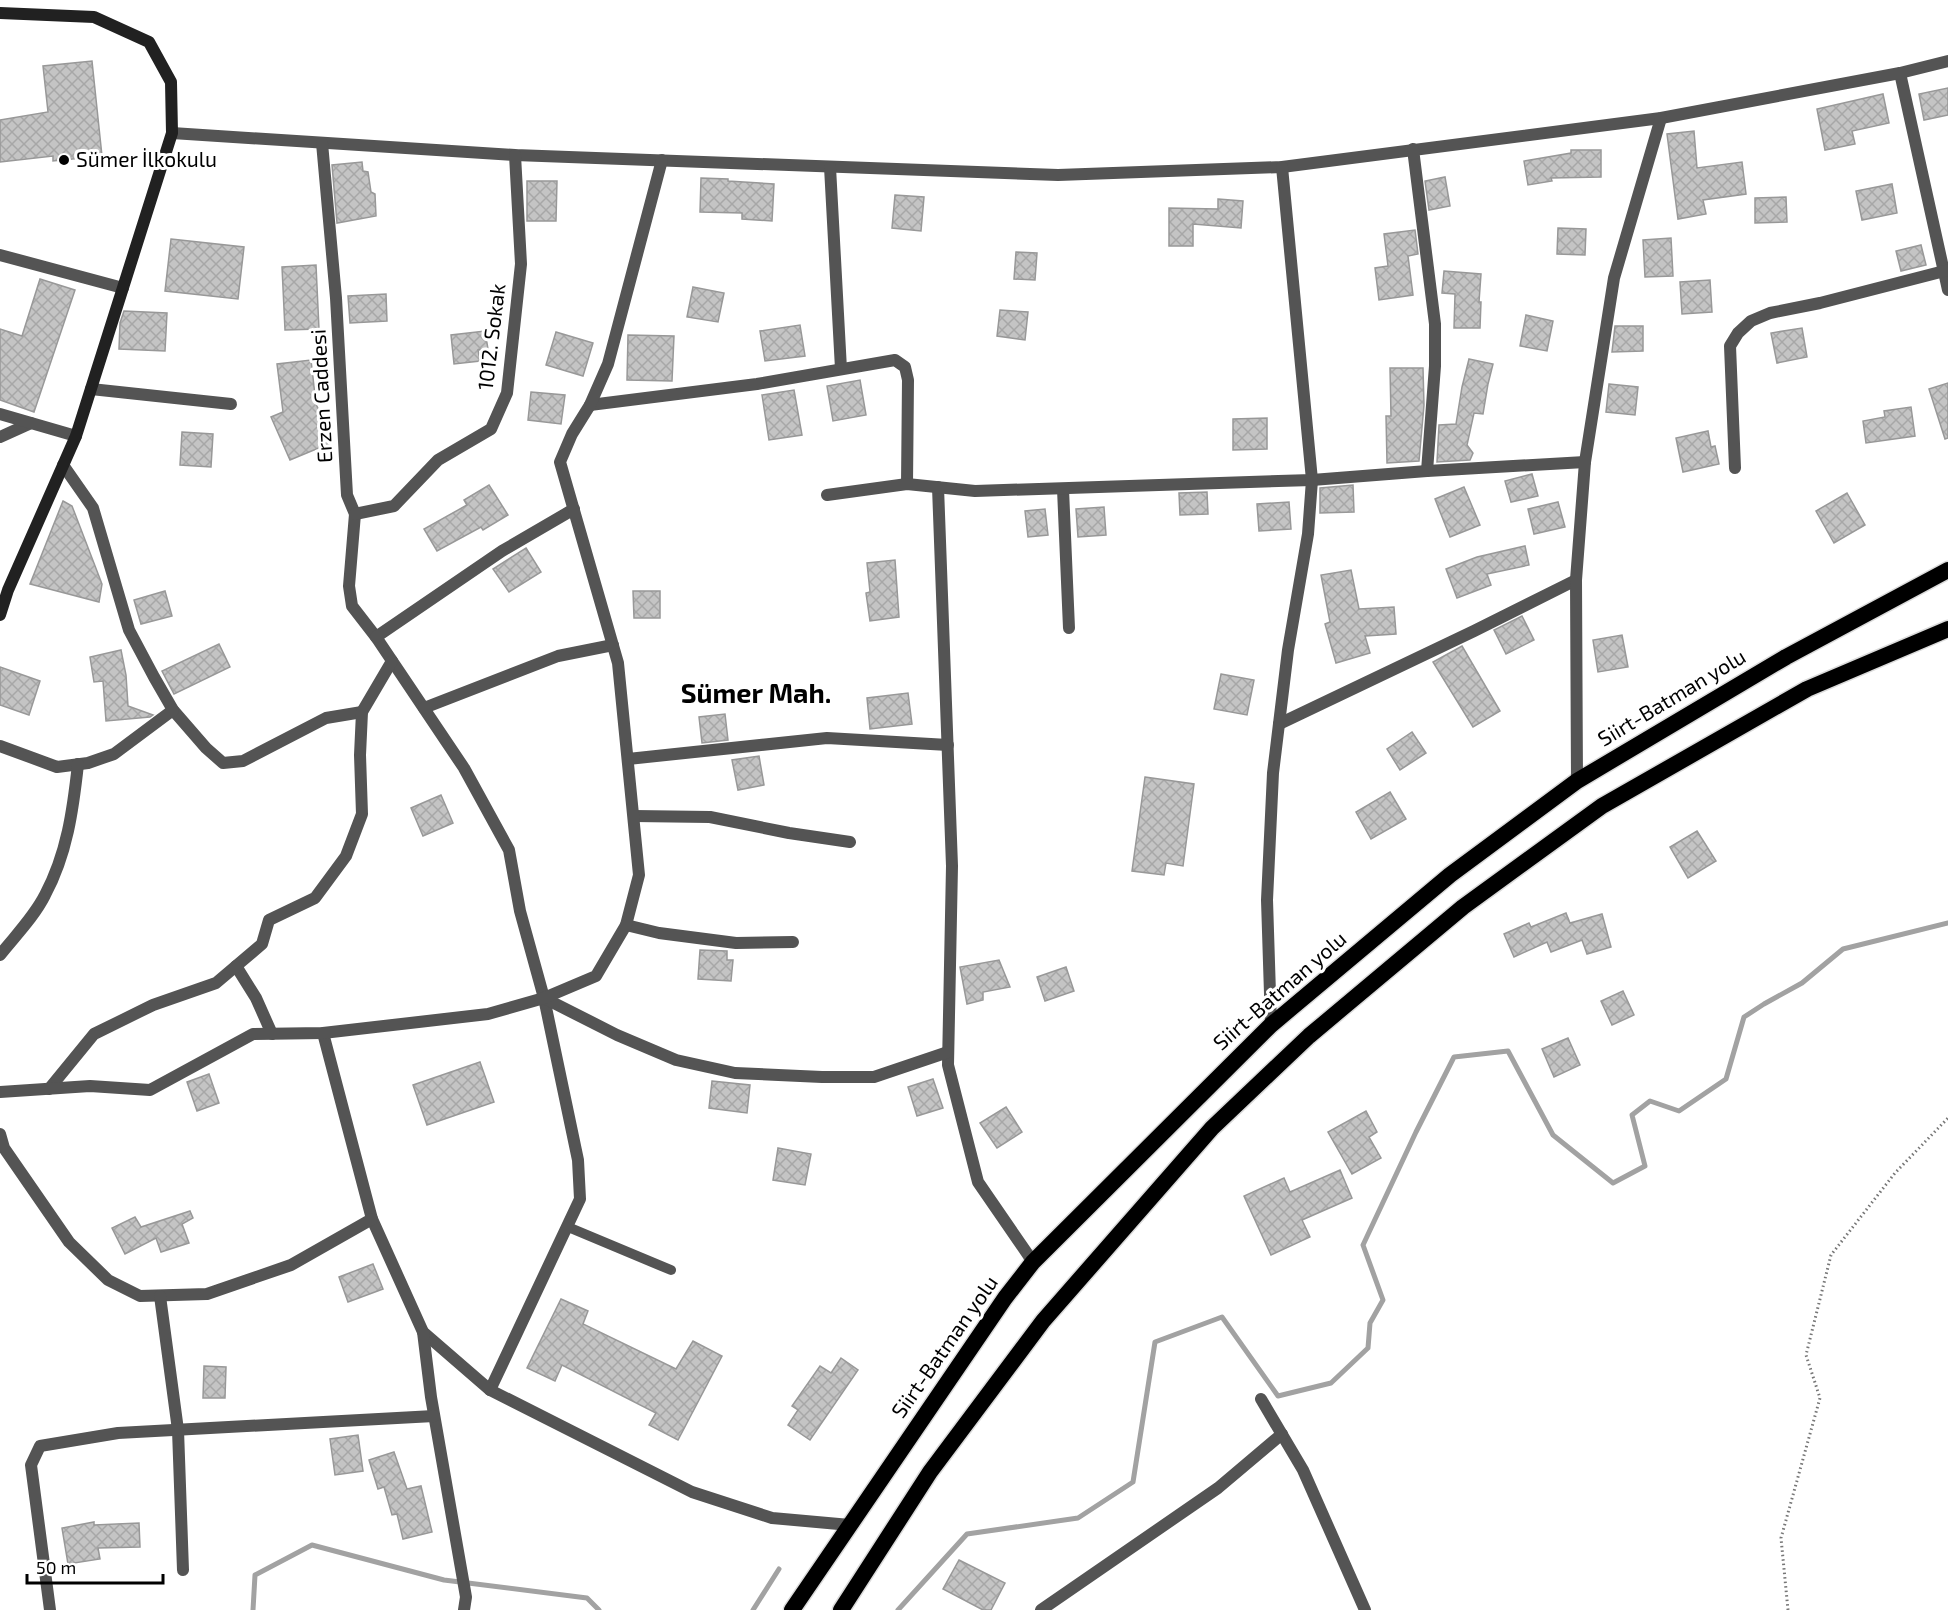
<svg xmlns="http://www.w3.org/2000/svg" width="1948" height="1610" font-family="'Exo 2',sans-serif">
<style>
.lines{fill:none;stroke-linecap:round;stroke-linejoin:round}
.stream{stroke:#a2a2a2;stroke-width:5}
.building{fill:url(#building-cross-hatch);stroke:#989898;stroke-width:1.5}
.trunk-casing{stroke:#dbdbdb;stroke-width:19}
.path{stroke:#767676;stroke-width:3;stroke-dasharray:1.5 3;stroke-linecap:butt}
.service{stroke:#545454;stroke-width:10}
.minor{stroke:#545454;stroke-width:12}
.tertiary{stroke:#545454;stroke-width:12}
.secondary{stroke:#212121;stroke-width:12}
.trunk{stroke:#000;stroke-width:16}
.poi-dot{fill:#000;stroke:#fff;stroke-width:2}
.labels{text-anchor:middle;stroke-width:6;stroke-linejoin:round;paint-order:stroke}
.poi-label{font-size:21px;fill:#000;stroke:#fff;text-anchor:start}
.street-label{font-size:21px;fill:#000;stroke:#fff}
.district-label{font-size:27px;font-weight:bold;fill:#000;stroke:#fff}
</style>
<defs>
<pattern id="building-cross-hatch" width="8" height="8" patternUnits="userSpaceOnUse" patternTransform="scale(1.5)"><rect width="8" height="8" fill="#c4c4c4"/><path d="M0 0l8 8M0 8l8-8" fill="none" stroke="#a7a7a7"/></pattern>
</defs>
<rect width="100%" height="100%" fill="#fff"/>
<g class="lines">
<g class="stream">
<polyline points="253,1610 255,1575 312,1545 444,1580 587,1598 599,1610"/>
<polyline points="753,1610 779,1569"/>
<polyline points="898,1610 967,1534 1078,1518 1133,1482 1155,1342 1222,1317 1278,1396 1331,1383 1368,1348 1370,1323 1383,1300 1363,1245 1416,1132 1454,1057 1508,1051 1553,1135 1613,1183 1645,1166 1632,1115 1650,1101 1679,1111 1726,1079 1744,1017 1764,1004 1802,983 1843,949 1948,923"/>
</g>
</g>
<g class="building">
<polygon points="92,61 102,156 53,161 53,156 0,162 0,120 48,112 43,66"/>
<polygon points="1948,88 1948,115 1924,120 1919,94"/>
<polygon points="1883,94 1889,123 1852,131 1855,144 1825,150 1817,109"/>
<polygon points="1694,131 1697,168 1742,162 1746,194 1703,200 1706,214 1678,219 1667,134"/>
<polygon points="1571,150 1601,150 1601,177 1551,178 1552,181 1528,185 1524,161 1571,153"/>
<polygon points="362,162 363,171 368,172 371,192 375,194 376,216 337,223 332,165"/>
<polygon points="1445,177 1450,206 1429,210 1425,181"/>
<polygon points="701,178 728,179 728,181 774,184 772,221 742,219 742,213 700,212"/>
<polygon points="527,181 557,181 556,221 527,221"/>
<polygon points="1892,184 1897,213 1862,220 1856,191"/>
<polygon points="895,195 924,197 921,231 892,228"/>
<polygon points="1786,197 1787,222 1755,223 1755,198"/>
<polygon points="1218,199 1243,201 1241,228 1193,224 1193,246 1169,246 1169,208 1218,209"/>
<polygon points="1558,228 1586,229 1585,255 1557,254"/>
<polygon points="1415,230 1418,254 1408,256 1413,295 1379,300 1375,268 1388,266 1384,234"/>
<polygon points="1671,238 1673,276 1645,277 1643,240"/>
<polygon points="171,239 244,247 238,299 165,291"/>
<polygon points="1921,245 1926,265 1901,271 1896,251"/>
<polygon points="1016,252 1037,253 1035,280 1014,279"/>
<polygon points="316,265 319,329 285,330 282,267"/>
<polygon points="1444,271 1481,274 1479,302 1481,302 1480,328 1454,328 1455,294 1442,293"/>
<polygon points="40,279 75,290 34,412 0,400 0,329 22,336"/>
<polygon points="1710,280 1712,312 1682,314 1680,282"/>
<polygon points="693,287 724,293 718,322 687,317"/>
<polygon points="386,294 387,321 350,323 348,296"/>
<polygon points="1000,310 1028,312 1025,340 997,336"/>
<polygon points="124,311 167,313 165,351 119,349 120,323"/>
<polygon points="1526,315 1553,321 1547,351 1520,346"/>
<polygon points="800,325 805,356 765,361 760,331"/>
<polygon points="1615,326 1643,326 1643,351 1612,352"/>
<polygon points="1802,328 1807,357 1777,363 1771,333"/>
<polygon points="485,331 488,349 478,350 480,361 454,364 451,335"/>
<polygon points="556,332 593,343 583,376 546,365"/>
<polygon points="628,335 674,336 672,381 627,380"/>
<polygon points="1469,359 1493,364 1488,384 1483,414 1474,413 1467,445 1473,453 1470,460 1437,462 1439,425 1456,424 1462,387"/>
<polygon points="311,360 316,404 333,442 290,460 271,417 283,412 277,364"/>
<polygon points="1390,368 1423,368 1424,405 1419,461 1387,463 1386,416 1391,416"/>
<polygon points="860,380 866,415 833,421 827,386"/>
<polygon points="1948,383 1948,438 1945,439 1929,389"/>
<polygon points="1609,384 1638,387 1635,415 1606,412"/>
<polygon points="794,390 802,435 769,440 762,395"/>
<polygon points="531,392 565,395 561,424 528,420"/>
<polygon points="1911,407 1915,436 1866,443 1863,421 1885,417 1884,411"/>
<polygon points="1267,418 1267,449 1233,450 1233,419"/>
<polygon points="1708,431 1711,447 1715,446 1719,464 1683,472 1676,438"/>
<polygon points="182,432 213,434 211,467 180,465"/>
<polygon points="1532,474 1538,496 1511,502 1505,481"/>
<polygon points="489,485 508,515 483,530 481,527 437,551 424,529 467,505 464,500"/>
<polygon points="1353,485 1354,512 1320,513 1320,488"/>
<polygon points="1464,487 1480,525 1450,537 1435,499"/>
<polygon points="1207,492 1208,514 1180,515 1179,493"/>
<polygon points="1847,493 1865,525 1834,543 1816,511"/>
<polygon points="63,501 72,506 102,584 99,602 30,584"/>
<polygon points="1289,502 1291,529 1259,531 1257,504"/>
<polygon points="1558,502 1565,527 1534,534 1528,509"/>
<polygon points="1104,507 1106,535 1078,537 1076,509"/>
<polygon points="1045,509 1048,535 1028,537 1025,511"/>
<polygon points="1525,546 1529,565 1487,574 1491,585 1457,598 1446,569 1477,557"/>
<polygon points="526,548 541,572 509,592 493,569"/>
<polygon points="895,560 899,617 870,621 866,593 870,592 867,563"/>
<polygon points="1351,570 1359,609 1394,607 1396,634 1365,636 1370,653 1336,663 1325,624 1330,622 1321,575"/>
<polygon points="165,591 172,616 141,624 134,600"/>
<polygon points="633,591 660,591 660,618 634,618"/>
<polygon points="1522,616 1534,640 1506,654 1494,630"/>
<polygon points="1622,635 1628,667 1598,672 1593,640"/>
<polygon points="219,644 230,667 174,694 162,671"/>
<polygon points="1462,646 1500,711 1473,727 1433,662"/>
<polygon points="121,650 126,675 128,706 153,715 150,717 106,721 103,681 94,682 90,657"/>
<polygon points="0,667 40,681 29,715 0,705"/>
<polygon points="1221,674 1254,680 1247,715 1214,709"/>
<polygon points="908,693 912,724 870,729 867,698"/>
<polygon points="725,714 728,740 702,743 699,717"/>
<polygon points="1412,732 1426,753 1400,770 1387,749"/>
<polygon points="759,756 764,785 738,790 732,760"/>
<polygon points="1145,777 1194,784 1183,866 1166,863 1164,875 1132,871"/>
<polygon points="1390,792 1406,819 1371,839 1356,812"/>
<polygon points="441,795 453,823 423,836 411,808"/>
<polygon points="1697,831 1716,861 1688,878 1670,847"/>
<polygon points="1566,913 1570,923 1602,914 1611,947 1587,954 1582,940 1551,952 1547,942 1514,957 1504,934 1529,923 1531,927"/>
<polygon points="700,950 727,951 727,960 733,960 731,981 698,979"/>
<polygon points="999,960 1010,987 983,992 983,1000 967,1004 960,967"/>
<polygon points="1066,967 1074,991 1045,1001 1037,977"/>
<polygon points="1623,991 1634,1015 1612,1025 1601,1001"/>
<polygon points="1568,1038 1580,1065 1554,1077 1542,1049"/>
<polygon points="480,1062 494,1102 427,1125 413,1085"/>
<polygon points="209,1074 219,1103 197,1111 187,1082"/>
<polygon points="933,1079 943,1108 917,1116 908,1087"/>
<polygon points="712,1081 750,1085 747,1113 709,1108"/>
<polygon points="1006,1107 1022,1132 997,1148 980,1123"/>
<polygon points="1366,1111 1377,1132 1369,1137 1381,1158 1352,1174 1328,1132"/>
<polygon points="778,1148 811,1154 805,1185 773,1180"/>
<polygon points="1340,1170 1352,1198 1302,1220 1310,1237 1271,1255 1244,1196 1284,1178 1290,1192"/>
<polygon points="190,1211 193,1218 182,1224 189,1243 161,1252 156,1238 125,1254 112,1228 135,1217 141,1227"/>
<polygon points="373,1264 383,1289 348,1302 339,1277"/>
<polygon points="561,1299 588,1311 583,1324 676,1369 693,1341 722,1356 678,1440 649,1425 656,1413 562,1365 555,1381 527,1368"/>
<polygon points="841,1358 858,1370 810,1440 788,1425 798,1410 792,1406 820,1366 831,1373"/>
<polygon points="204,1366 226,1367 225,1398 203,1398"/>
<polygon points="358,1435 363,1471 335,1475 330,1439"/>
<polygon points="394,1452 407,1489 421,1486 432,1532 403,1539 397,1514 392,1515 384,1487 378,1489 369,1460"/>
<polygon points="94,1522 94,1525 139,1523 140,1547 98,1548 100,1559 68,1564 62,1528"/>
<polygon points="959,1560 1005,1583 991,1610 983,1610 943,1589"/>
</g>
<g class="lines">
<defs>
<g id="trunk">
<polyline points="792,1610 1005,1298 1033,1262 1271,1025 1450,875 1577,781 1786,657 1948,570"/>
<polyline points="841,1610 930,1472 1043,1321 1212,1128 1309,1036 1463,907 1602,806 1807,689 1948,629"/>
</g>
</defs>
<use href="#trunk" class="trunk-casing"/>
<polyline class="path" points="1788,1610 1781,1538 1820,1398 1806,1355 1831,1255 1895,1173 1948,1118"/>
<polyline class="service" points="568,1227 671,1270"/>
<g class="minor">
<polyline points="1900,73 1948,290"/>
<polyline points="172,133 515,155 1058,175 1282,167 1661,118 1900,73 1948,61"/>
<polyline points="322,143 336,298 347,495 355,514 349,586 352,606 376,637 464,768 509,850 520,911 544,998 578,1160 580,1199 490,1390"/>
<polyline points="1413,149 1435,324 1435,366 1427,471"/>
<polyline points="830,167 841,369"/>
<polyline points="0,255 123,288"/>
<polyline points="91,389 231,404"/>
<polyline points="590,405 757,384 895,360 905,367 908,380 907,484"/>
<polyline points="0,437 31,423"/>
<polyline points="63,465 93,508 129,630 154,677 173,710 206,748 223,763 243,761 326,718 362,712"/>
<polyline points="1735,468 1730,346 1738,333 1751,321 1770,313 1820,303 1948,270"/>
<polyline points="938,487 952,866 948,1065 978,1182 1033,1262"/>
<polyline points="1063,489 1069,628"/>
<polyline points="827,495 907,484 975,491 1312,480 1427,471 1585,462"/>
<polyline points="355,514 394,506 438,460 491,429 507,393 521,264 515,155"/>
<polyline points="376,637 502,551 574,509"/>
<polyline points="424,708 558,656 613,645"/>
<polyline points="1279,724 1474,631 1576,580"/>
<polyline points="0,746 57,767 88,763 114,754 173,710"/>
<polyline points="628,759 827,738 948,745"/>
<polyline points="1577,781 1576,580 1585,462 1614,278 1661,118"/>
<polyline points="634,816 710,817 789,833 850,842"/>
<polyline points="626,925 659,933 736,943 793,942"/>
<path d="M0 955C15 936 34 917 45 895 67 854 73 810 78 764"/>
<polyline points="236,966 256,998 272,1034"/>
<polyline points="544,998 617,1035 676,1060 735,1073 822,1077 874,1077 948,1052"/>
<polyline points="1271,1025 1267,900 1273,773 1288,650 1308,534 1312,480 1282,167"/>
<polyline points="323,1033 372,1219 423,1332 490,1390 692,1492 772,1518 850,1525"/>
<polyline points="49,1089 94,1034 153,1005 216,983 262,944 269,920 315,898 346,856 362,814 360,755 362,712 392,661"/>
<polyline points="0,1092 90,1086 150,1090 253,1034 323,1033 488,1014 544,998 596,976 626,925 639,875 618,663 560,462 572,434 590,405 608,364 662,160"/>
<polyline points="0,1134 4,1148 69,1242 108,1280 140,1296 207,1294 291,1265 372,1219"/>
<polyline points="160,1296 178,1430 183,1570"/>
<polyline points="423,1332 431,1397 466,1597 464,1610"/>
<polyline points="1261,1399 1303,1470 1365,1610"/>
<polyline points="50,1610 31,1465 40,1446 118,1433 434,1416"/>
<polyline points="1041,1610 1218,1488 1282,1434"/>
</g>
<polyline class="tertiary" points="0,414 76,436"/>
<polyline class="secondary" points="0,13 94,17 149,42 171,82 172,133 76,436 8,590 0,615"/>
<use href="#trunk" class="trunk"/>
</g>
<circle class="poi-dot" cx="64" cy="160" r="6"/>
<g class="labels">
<g class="poi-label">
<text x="76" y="167">Sümer İlkokulu</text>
</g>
<g class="street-label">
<text transform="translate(492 337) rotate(-83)" y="7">1012. Sokak</text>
<text transform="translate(322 396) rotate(-93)" y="7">Erzen Caddesi</text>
<text transform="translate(1672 698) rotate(-31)" y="7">Siirt-Batman yolu</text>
<text transform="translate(1280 991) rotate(-41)" y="7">Siirt-Batman yolu</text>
<text transform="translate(945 1347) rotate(-55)" y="7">Siirt-Batman yolu</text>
</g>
<g class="district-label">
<text x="756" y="703">Sümer Mah.</text>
</g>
</g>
<path d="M27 1574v9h136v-9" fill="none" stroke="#000000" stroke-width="3"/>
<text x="36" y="1574" font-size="18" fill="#000000" stroke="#ffffff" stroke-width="4.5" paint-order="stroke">50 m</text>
</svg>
